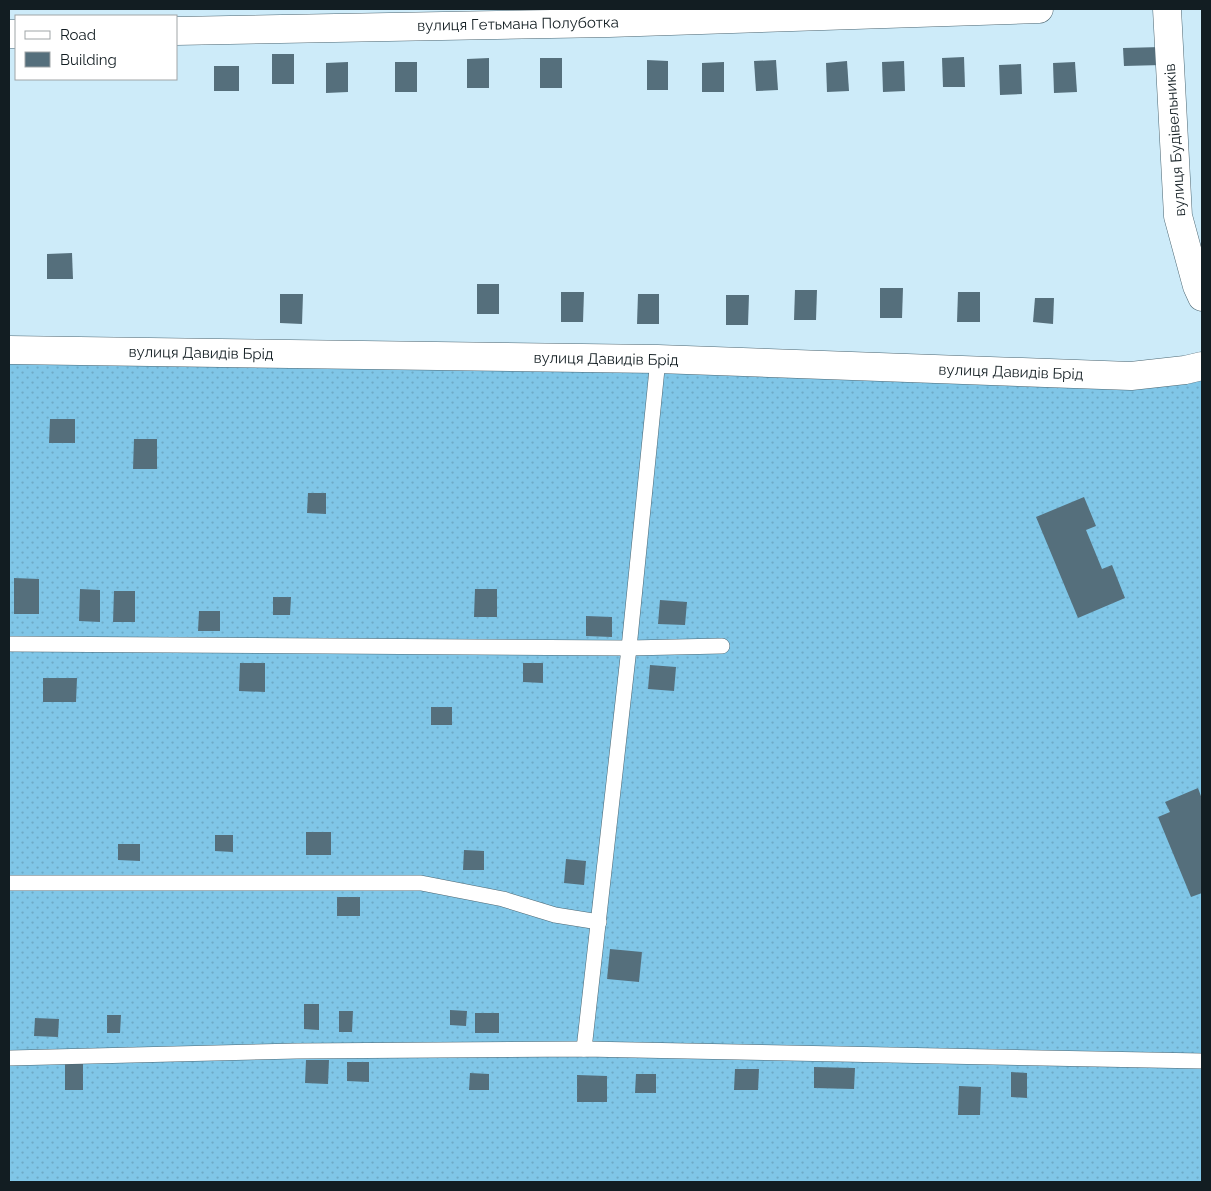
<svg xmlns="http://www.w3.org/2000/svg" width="1211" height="1191" font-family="Raleway,sans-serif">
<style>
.garden{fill:url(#garden-dots)}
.building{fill:#556f7c}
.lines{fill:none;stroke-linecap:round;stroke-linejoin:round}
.lane-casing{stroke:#4c6672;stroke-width:16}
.street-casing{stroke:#4c6672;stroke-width:29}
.lane{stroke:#fff;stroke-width:15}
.street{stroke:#fff;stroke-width:28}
.labels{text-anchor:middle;stroke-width:4;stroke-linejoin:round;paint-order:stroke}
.street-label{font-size:15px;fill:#121d22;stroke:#fff}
</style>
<defs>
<pattern id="garden-dots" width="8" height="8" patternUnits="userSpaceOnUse" patternTransform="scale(1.25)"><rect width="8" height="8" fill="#80c6e7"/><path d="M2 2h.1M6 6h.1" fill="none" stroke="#6eaac6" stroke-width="1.8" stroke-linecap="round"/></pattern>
</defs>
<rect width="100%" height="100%" fill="#cdebf9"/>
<polygon class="garden" points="9,353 1202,366 1202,1182 11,1182 9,1179"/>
<g class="building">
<polygon points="1161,47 1162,65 1124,66 1123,48"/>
<rect x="272" y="54" width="22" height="30"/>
<polygon points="964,57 965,87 943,87 942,58"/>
<polygon points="489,58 489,88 467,88 467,59"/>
<rect x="540" y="58" width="22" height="30"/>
<polygon points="647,60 668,61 668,90 647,90"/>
<polygon points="776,60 778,90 756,91 754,61"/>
<polygon points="847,61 849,91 827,92 826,63"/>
<polygon points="904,61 905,91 883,92 882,62"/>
<polygon points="348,62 348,92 326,93 326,63"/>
<rect x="395" y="62" width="22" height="30"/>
<polygon points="724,62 724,92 702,92 702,63"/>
<polygon points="1075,62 1077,92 1054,93 1053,63"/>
<polygon points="1021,64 1022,94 1000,95 999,65"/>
<rect x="214" y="66" width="25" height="25"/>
<polygon points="72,253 73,279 47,279 47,254"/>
<rect x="477" y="284" width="22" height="30"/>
<polygon points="880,288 903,288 902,318 880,318"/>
<polygon points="795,290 817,290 816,320 794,320"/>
<polygon points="561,292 584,292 583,322 561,322"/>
<polygon points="958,292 980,292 980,322 957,322"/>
<polygon points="280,294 303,294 302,324 280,323"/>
<polygon points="638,294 659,294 659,324 637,324"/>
<polygon points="726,295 749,295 748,325 726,325"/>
<polygon points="1035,298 1054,298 1053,324 1033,322"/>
<polygon points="50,419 75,419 75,443 49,443"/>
<polygon points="134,439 157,439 157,469 133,469"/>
<polygon points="308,493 326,493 326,514 307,513"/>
<polygon points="1084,497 1096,526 1086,530 1102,569 1112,565 1125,598 1078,618 1036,517"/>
<polygon points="14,578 39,579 39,614 14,614"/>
<polygon points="80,589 100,590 100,622 79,621"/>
<polygon points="475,589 497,589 497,617 474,617"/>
<polygon points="114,591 135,591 135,622 113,622"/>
<polygon points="273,597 291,597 290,615 273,615"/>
<polygon points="660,600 687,602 685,625 658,624"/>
<polygon points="199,611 220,611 220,631 198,631"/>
<polygon points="586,616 612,617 612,637 586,636"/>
<polygon points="240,663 265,663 265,692 239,691"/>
<polygon points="523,663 543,663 543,683 523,682"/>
<polygon points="650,665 676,667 674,691 648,689"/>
<polygon points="43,678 77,678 76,702 43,702"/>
<rect x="431" y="707" width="21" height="18"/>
<polygon points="1198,788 1202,799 1202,893 1191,897 1158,817 1170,812 1165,802"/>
<rect x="306" y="832" width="25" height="23"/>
<polygon points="215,835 233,835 233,852 215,851"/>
<polygon points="118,844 140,844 140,861 118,860"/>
<polygon points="464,850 484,851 484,870 463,870"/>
<polygon points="566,859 586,861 584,885 564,883"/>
<rect x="337" y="897" width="23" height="19"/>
<polygon points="610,949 642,952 639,982 607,979"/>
<polygon points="304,1004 319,1004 319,1030 304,1029"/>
<polygon points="450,1010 467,1011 466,1026 450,1025"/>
<polygon points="339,1011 353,1011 352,1032 339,1032"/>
<rect x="475" y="1013" width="24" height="20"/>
<polygon points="107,1015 121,1015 120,1033 107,1033"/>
<polygon points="35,1018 59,1019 58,1037 34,1036"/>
<polygon points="306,1060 329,1060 328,1084 305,1083"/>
<polygon points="347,1062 369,1062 369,1082 347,1081"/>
<rect x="65" y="1064" width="18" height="26"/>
<polygon points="814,1067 855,1068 854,1089 814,1088"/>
<polygon points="735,1069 759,1069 758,1090 734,1090"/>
<polygon points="1011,1072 1027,1073 1027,1098 1011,1097"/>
<polygon points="470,1073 489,1074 489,1090 469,1090"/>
<polygon points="636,1074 656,1074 656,1093 635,1093"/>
<polygon points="577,1075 607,1076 607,1102 577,1102"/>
<polygon points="959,1086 981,1087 980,1115 958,1115"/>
</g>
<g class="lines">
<defs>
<g id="lane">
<polyline points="9,644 629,648 722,646"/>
<polyline points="9,883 421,883 503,899 555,915 599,922"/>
<polyline points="584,1049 629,648 658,359"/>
<polyline points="10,1058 297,1051 584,1049 1202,1061"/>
</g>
<g id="street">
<polyline points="1167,9 1178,216 1197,286 1202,297"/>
<polyline points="176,31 609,23 1039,9"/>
<polyline points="9,34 16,34"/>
<polyline points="9,350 658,359 1131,376 1185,370 1202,366"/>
</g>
</defs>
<use href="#lane" class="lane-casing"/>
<use href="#street" class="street-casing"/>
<use href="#lane" class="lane"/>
<use href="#street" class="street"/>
</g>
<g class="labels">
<g class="street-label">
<text transform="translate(518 24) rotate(-1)" y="5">вулиця Гетьмана Полуботка</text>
<text transform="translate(1175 140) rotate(-94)" y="5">вулиця Будівельників</text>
<text transform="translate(201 353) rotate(1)" y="5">вулиця Давидів Брід</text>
<text transform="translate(606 359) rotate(1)" y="5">вулиця Давидів Брід</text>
<text transform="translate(1011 372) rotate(2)" y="5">вулиця Давидів Брід</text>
</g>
</g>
<rect width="1211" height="1191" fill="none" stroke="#121d22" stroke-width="20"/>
<rect x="15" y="15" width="162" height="65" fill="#ffffff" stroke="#a0a5a7"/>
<rect x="25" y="31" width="25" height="8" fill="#ffffff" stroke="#a0a5a7"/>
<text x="60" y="40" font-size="15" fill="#121d22">Road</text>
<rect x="25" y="52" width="25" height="15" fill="#556f7c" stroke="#a0a5a7"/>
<text x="60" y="65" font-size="15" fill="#121d22">Building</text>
</svg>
